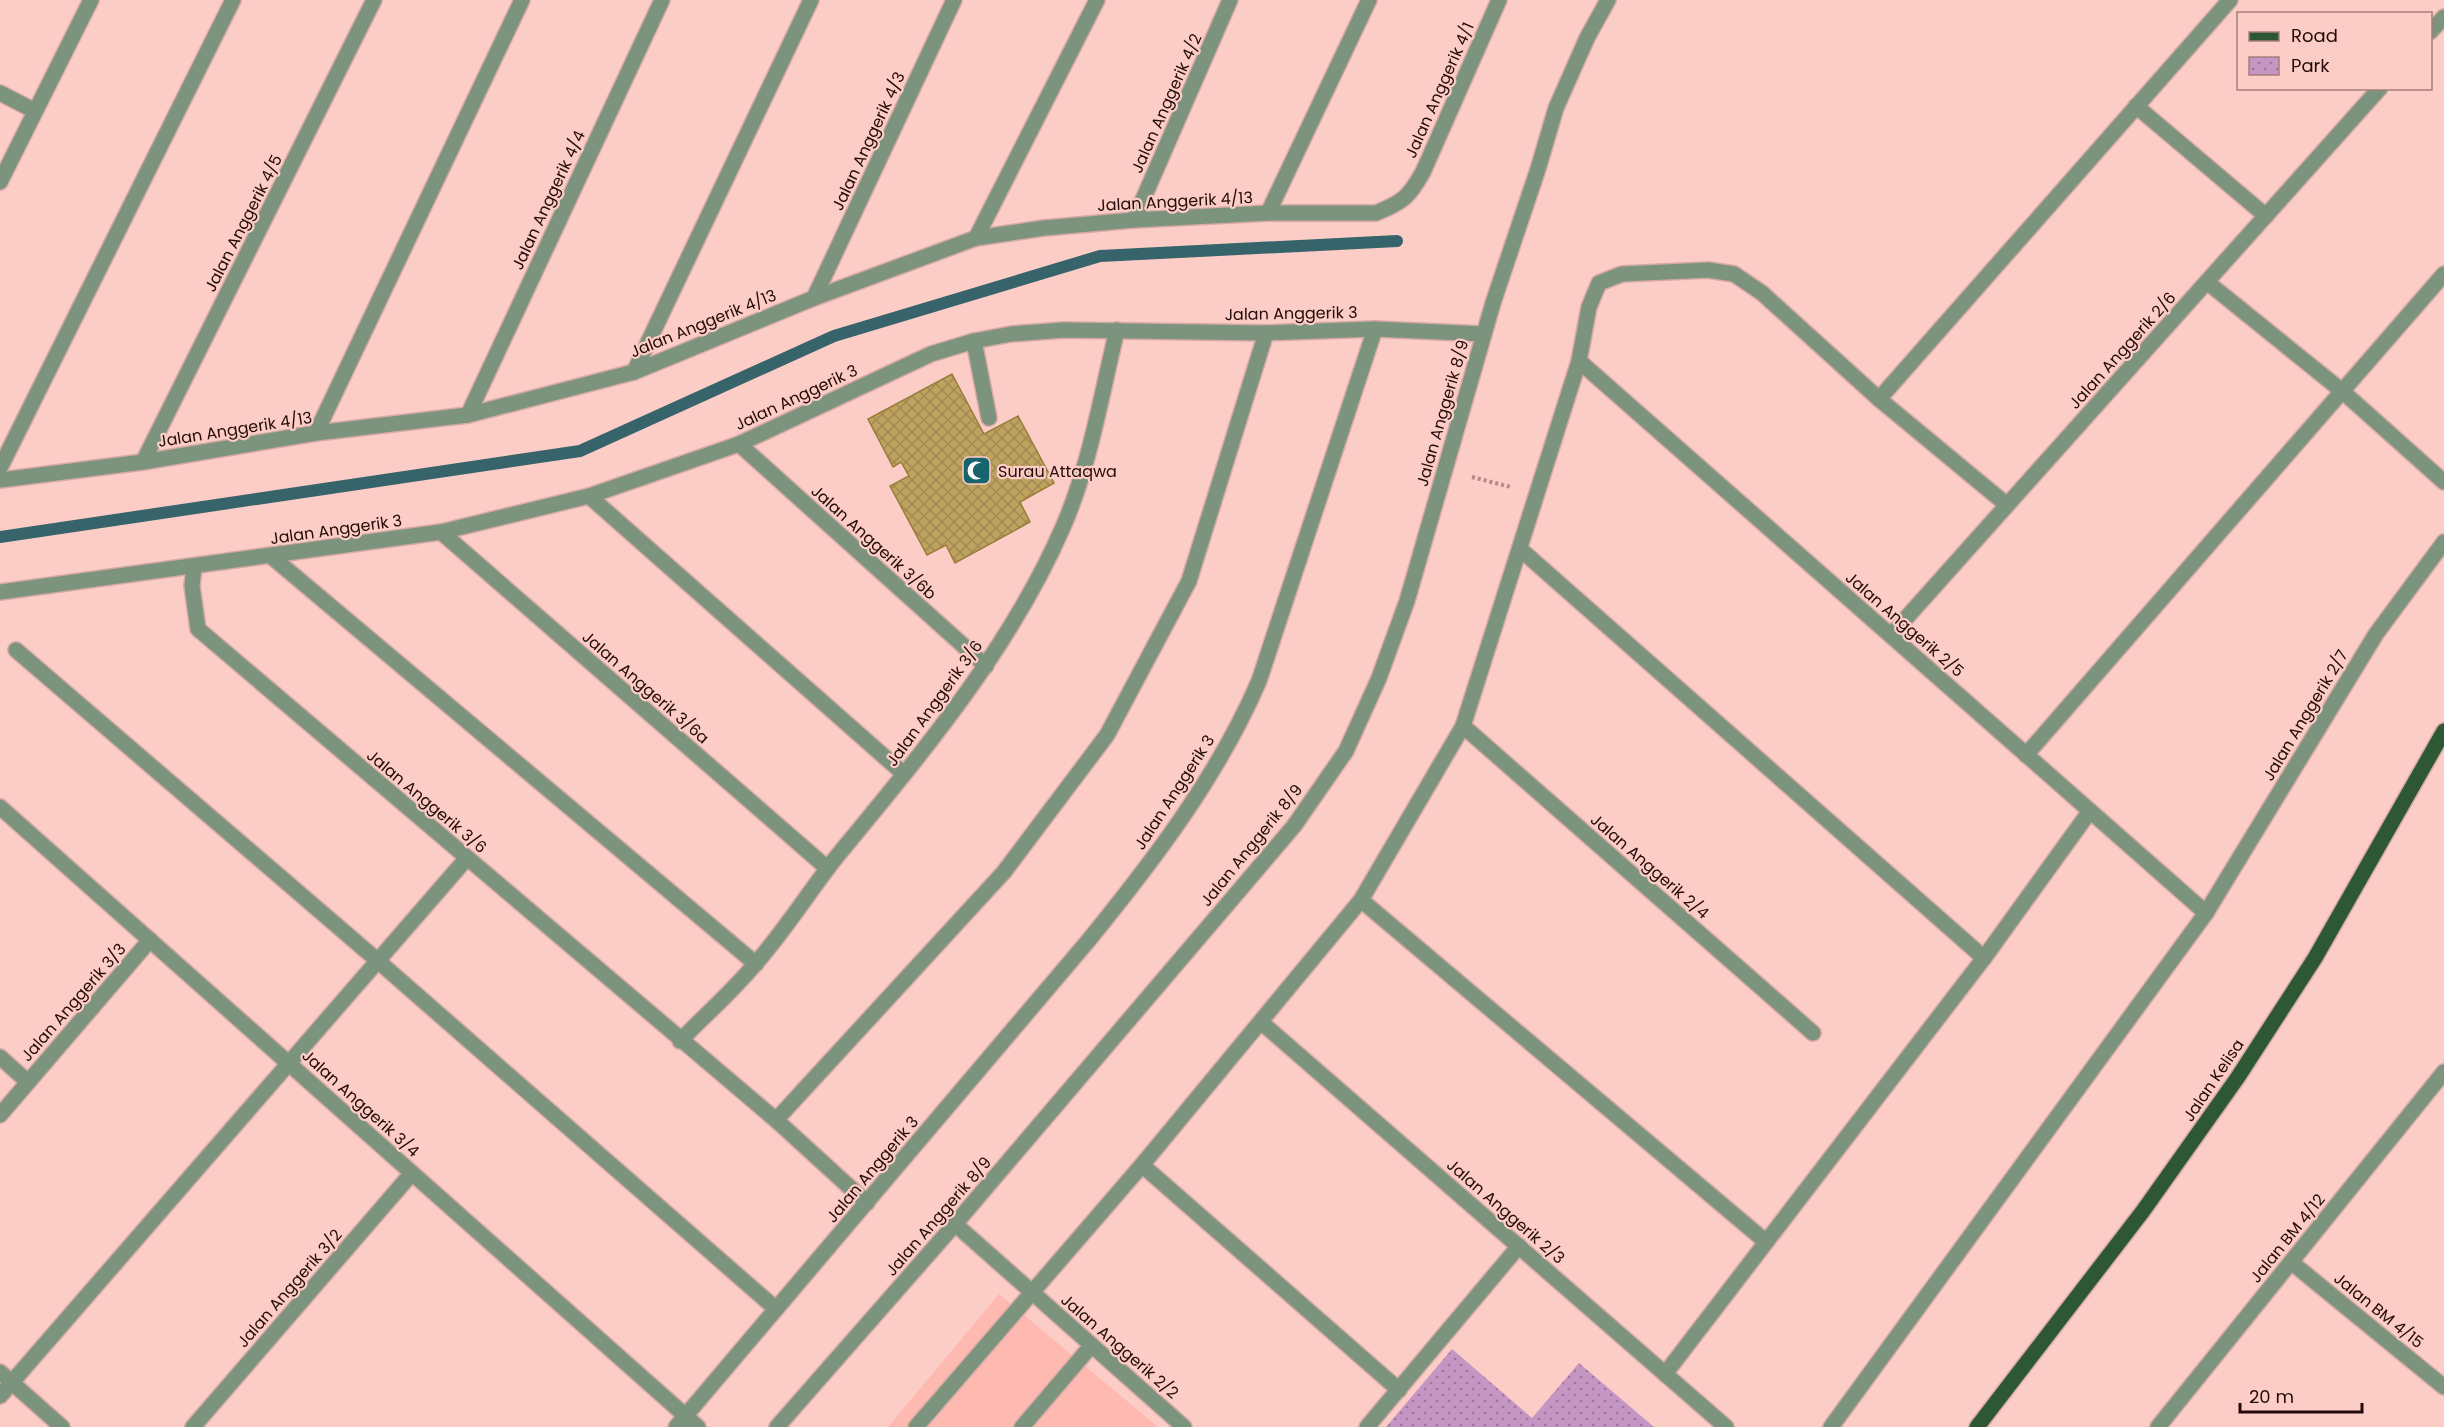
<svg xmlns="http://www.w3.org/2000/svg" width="2444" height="1427" font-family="Poppins,sans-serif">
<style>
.built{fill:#feb9b0}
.park{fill:url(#park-dots)}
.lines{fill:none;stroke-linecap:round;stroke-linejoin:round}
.stream{stroke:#36646a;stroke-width:12}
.building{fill:url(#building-cross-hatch);stroke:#987d3a;stroke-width:1.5}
.minor-casing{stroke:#d5aaa4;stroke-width:18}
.major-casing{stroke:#d5aaa4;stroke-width:18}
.path{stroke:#b28b85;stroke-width:4;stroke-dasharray:3 3;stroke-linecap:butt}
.minor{stroke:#7c937e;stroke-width:15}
.major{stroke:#2d5833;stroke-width:15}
.labels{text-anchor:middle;stroke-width:4.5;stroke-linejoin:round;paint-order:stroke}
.street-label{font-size:16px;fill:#240a08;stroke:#fccdc6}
.poi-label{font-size:16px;fill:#240a08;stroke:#fccdc6;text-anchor:start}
</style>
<defs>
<pattern id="park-dots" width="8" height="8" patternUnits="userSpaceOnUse" patternTransform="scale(1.5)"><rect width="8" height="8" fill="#c595c4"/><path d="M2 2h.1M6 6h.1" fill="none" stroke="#a0789d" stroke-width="1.8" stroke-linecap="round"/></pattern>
<pattern id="building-cross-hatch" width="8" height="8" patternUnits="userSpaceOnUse" patternTransform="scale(1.5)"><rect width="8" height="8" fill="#bea260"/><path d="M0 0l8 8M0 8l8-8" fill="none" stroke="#a38a52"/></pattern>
</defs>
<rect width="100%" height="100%" fill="#fccdc6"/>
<polygon class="built" points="999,1294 1158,1427 888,1427"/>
<polygon class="park" points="1452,1349 1532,1418 1579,1363 1654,1427 1386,1427"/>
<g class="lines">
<polyline class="stream" points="0,537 580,451 834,336 1100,256 1397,241"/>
</g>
<polygon class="building" points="952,374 984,434 1018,416 1054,483 1020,502 1030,522 955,563 946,545 927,555 890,486 909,476 901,462 893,467 868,419"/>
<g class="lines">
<defs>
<g id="minor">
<polyline points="2430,32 2444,17"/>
<polyline points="0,93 35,111"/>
<polyline points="2136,106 2266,216"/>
<polyline points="0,182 91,0"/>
<polyline points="1268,213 1369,0"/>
<polyline points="1134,220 1230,0"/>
<polyline points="976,238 1097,0"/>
<polyline points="2207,282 2342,391 2444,482"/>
<polyline points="814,298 954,0"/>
<polyline points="974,341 989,418"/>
<polyline points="1579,361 2206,913"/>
<polyline points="634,372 811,0"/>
<polyline points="1879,399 2230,0"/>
<polyline points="468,415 662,0"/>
<polyline points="316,433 522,0"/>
<polyline points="739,444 986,666"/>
<polyline points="143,462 374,0"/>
<polyline points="0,468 233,0"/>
<path d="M0 480 143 462 316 433 468 415 634 372 814 298 976 238 1044 228 1134 220 1268 213H1376C1403 202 1409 197 1423 172L1499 0"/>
<polyline points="589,496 904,774"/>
<polyline points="441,532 827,868"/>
<polyline points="1520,549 1984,958"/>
<polyline points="272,557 756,964"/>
<polyline points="194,567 192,586 198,629 776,1120 867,1203"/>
<polyline points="0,592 441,532 589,496 739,444 931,354 974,341 1011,334 1064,330 1266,333 1375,329 1484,334"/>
<polyline points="1891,635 2380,88"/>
<polyline points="16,650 378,961 776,1309"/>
<polyline points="1463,726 1813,1033"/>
<polyline points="2026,755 2444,274"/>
<polyline points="0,807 698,1427"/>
<polyline points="1361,900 1765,1241"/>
<polyline points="1261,1022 1726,1427"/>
<path d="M680 1041C705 1015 733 991 756 963 786 929 810 890 838 855 922 753 1010 649 1063 527 1090 465 1101 396 1117 330"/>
<polyline points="0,1057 28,1082"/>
<polyline points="0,1115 150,940"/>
<polyline points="776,1120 1004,872 1107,735 1189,581 1266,333"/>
<polyline points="1142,1165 1399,1390"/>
<polyline points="955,1224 1184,1427"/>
<polyline points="2291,1262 2444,1387"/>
<polyline points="0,1372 62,1427"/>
<polyline points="1665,1374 1984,958 2090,811"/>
<polyline points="0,1396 467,858"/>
<polyline points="193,1427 412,1173"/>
<path d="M676 1427 1088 941C1154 860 1218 776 1259 681L1375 329"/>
<polyline points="777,1427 955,1224 1294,826 1346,751 1379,678 1407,601 1493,303 1538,169 1556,108 1587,38 1608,0"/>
<polyline points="916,1427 1142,1165 1361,900 1463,726 1579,361 1589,307 1599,283 1622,274 1708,270 1734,274 1762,293 1879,399 2007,505"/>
<polyline points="1022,1427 1091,1346"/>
<polyline points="1367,1427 1519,1246"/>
<polyline points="1831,1427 2206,913 2376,634 2444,542"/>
<polyline points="2158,1427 2444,1072"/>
</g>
<polyline id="major" points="1977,1427 2143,1211 2238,1077 2315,958 2444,731"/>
</defs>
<use href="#minor" class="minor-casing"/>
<use href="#major" class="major-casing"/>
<polyline class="path" points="1472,477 1511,487"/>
<use href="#minor" class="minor"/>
<use href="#major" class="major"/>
</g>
<defs>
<symbol id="mosque-square" viewBox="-11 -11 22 22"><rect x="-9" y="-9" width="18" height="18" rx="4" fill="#17646d" stroke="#fccdc6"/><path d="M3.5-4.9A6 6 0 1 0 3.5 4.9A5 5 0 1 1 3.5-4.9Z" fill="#fff"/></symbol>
</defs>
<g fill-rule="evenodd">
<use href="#mosque-square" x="960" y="454" width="33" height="33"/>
</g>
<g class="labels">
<g class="street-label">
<text transform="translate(1439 90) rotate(-66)" y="6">Jalan Anggerik 4/1</text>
<text transform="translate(1166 103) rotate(-66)" y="6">Jalan Anggerik 4/2</text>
<text transform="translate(868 141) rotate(-65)" y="6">Jalan Anggerik 4/3</text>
<text transform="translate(548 200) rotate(-65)" y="6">Jalan Anggerik 4/4</text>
<text transform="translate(1175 201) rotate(-3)" y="6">Jalan Anggerik 4/13</text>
<text transform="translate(243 223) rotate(-63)" y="6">Jalan Anggerik 4/5</text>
<text transform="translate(1291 313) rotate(-1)" y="6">Jalan Anggerik 3</text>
<text transform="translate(703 323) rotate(-22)" y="6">Jalan Anggerik 4/13</text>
<text transform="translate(2122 350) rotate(-48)" y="6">Jalan Anggerik 2/6</text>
<text transform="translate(796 397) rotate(-25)" y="6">Jalan Anggerik 3</text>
<text transform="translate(1442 413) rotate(-74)" y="6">Jalan Anggerik 8/9</text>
<text transform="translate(235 429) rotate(-9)" y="6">Jalan Anggerik 4/13</text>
<text transform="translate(336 529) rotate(-8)" y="6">Jalan Anggerik 3</text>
<text transform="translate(874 542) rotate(42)" y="6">Jalan Anggerik 3/6b</text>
<text transform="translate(1905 624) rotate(41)" y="6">Jalan Anggerik 2/5</text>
<text transform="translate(646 687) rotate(41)" y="6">Jalan Anggerik 3/6a</text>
<text transform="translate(934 703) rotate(-54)" y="6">Jalan Anggerik 3/6</text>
<text transform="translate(2305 715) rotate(-59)" y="6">Jalan Anggerik 2/7</text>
<text transform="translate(1174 792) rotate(-57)" y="6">Jalan Anggerik 3</text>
<text transform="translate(427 801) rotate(40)" y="6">Jalan Anggerik 3/6</text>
<text transform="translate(1251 845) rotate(-51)" y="6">Jalan Anggerik 8/9</text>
<text transform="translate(1650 866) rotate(41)" y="6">Jalan Anggerik 2/4</text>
<text transform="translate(73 1002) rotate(-49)" y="6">Jalan Anggerik 3/3</text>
<text transform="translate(2213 1080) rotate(-56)" y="6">Jalan Kelisa</text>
<text transform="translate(361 1103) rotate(42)" y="6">Jalan Anggerik 3/4</text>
<text transform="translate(872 1169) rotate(-50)" y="6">Jalan Anggerik 3</text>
<text transform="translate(1506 1211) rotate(41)" y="6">Jalan Anggerik 2/3</text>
<text transform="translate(938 1216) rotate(-49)" y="6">Jalan Anggerik 8/9</text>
<text transform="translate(2287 1238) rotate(-51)" y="6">Jalan BM 4/12</text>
<text transform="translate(289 1288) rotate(-49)" y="6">Jalan Anggerik 3/2</text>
<text transform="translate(2379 1310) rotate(39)" y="6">Jalan BM 4/15</text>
<text transform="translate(1120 1346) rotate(41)" y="6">Jalan Anggerik 2/2</text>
</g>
<g class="poi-label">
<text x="998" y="477">Surau Attaqwa</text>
</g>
</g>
<rect x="2237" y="12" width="195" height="78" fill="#fccdc6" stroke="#a67f7a" stroke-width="1.5"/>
<rect x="2249" y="32" width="30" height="9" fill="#2d5833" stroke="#a67f7a" stroke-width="1.5"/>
<text x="2291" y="42" font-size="18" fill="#240a08">Road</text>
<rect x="2249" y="57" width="30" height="18" fill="url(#park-dots)" stroke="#a67f7a" stroke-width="1.5"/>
<text x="2291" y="72" font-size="18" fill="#240a08">Park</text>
<path d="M2240 1403v9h122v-9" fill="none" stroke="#240a08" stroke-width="3"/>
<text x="2249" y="1403" font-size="18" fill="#240a08" stroke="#fccdc6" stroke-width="4.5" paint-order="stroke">20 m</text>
</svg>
